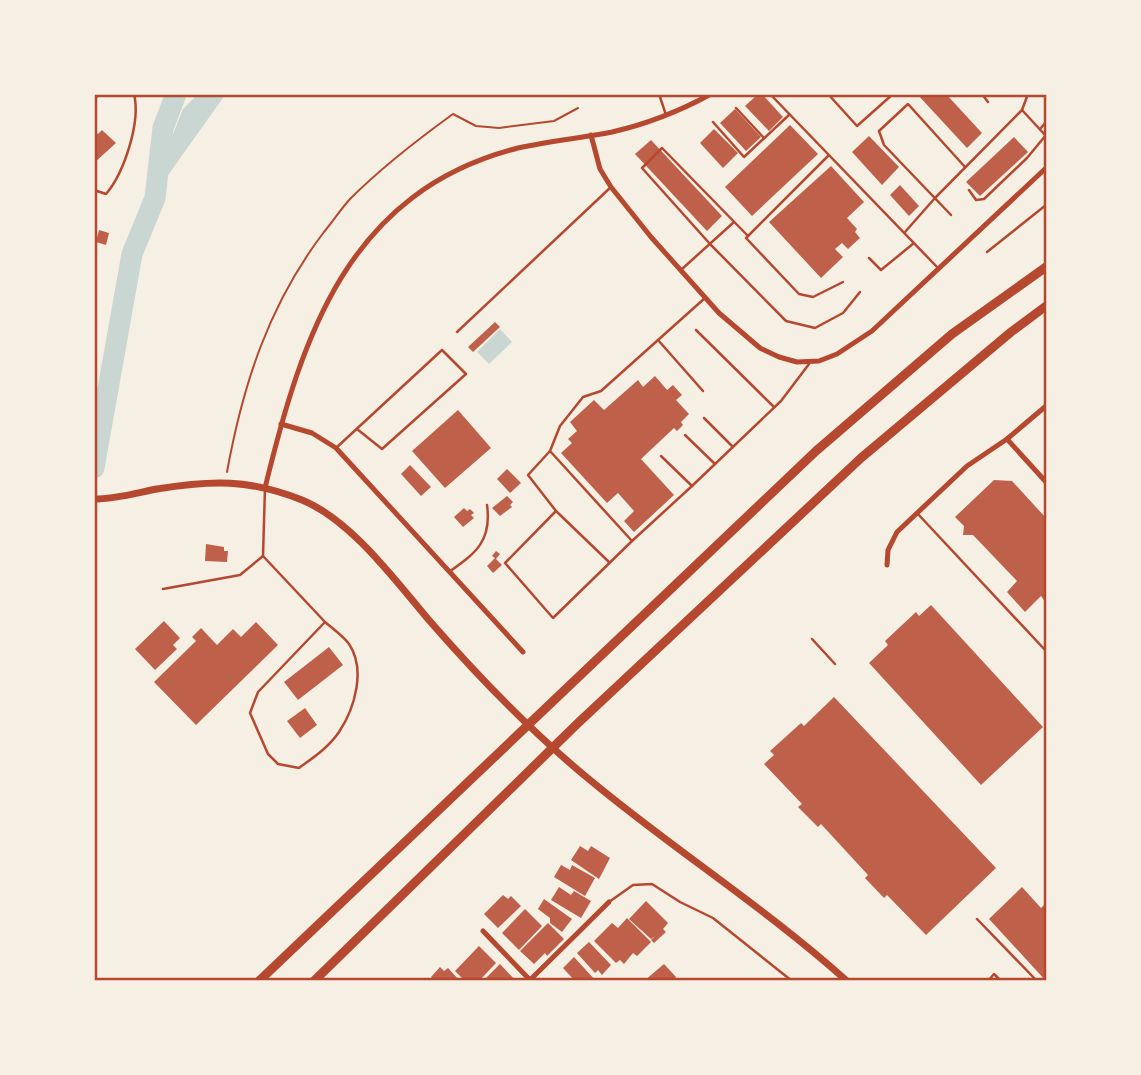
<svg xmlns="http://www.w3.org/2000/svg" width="1141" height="1075" font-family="'Crimson Pro',serif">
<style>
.water{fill:#c9d6d2}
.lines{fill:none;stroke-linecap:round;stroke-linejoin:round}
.river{stroke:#c9d6d2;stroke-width:21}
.building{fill:#bf614a}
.path{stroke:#b5482f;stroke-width:2}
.service{stroke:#b5482f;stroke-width:2.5}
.minor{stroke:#b5482f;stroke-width:5}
.secondary{stroke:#b5482f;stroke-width:7}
.motorway{stroke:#b5482f;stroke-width:9}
.neatline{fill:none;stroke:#b5482f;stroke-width:2.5}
</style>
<rect width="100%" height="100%" fill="#f6efe4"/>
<g class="water">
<polygon points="198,94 225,95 161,185 136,268 110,404 95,434 95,393 114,347 144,206 183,109"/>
<polygon points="500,329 512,342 489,364 477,352"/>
</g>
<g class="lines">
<polyline class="river" points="94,468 132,254 155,198 163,128 176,94"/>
</g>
<g class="building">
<polygon points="758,94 762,94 783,117 769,131 745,106"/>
<polygon points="917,94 946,94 982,133 967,148"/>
<polygon points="735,109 761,137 746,151 720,123"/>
<polygon points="790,125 818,154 752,216 725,187"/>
<polygon points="714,129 738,153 723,168 700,143"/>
<polygon points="94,130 98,134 102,130 116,143 94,163"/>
<polygon points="869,136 899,167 882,185 852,152"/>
<polygon points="1014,137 1028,152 980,196 966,182"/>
<polygon points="651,140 722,216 707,231 635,154"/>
<polygon points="831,166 864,202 847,218 857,229 855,232 860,238 848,249 842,243 835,249 843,257 821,278 769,222"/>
<polygon points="900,185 919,206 909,216 890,195"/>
<polygon points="99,230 109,233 106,245 96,242"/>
<polygon points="495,322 500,327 473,352 468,347"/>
<polygon points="655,376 667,390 673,385 682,395 676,400 689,414 681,422 683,425 677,431 674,428 641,459 674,495 634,532 624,521 634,511 618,493 607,503 561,453 572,443 568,439 577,431 570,422 594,400 604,410 638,380 643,387"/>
<polygon points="458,410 491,448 445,488 412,451"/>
<polygon points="410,465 431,487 421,496 401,474"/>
<polygon points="507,469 521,483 510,493 497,479"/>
<polygon points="994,480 1012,481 1046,518 1046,603 1041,596 1025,612 1007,592 1017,581 973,535 963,535 964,526 955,517"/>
<polygon points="507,496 513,502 510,505 512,507 500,516 492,508"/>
<polygon points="464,508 467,511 470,509 474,513 471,515 474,518 463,527 454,517"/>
<polygon points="206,544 224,547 224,551 228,551 227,562 205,561"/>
<polygon points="496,551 500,554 496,559 502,565 493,573 487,566 495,558 492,556"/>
<polygon points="931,605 1043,727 981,785 869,663 888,645 885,641 916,612 919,616"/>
<polygon points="164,621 180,638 173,645 177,649 155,670 135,649"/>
<polygon points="256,622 278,645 196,725 154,682 196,641 192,637 201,628 217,645 233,629 241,637"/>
<polygon points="329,647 343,665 298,700 284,682"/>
<polygon points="834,697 996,868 926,935 887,895 884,898 865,878 868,875 821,824 818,827 798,807 802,804 764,764 774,755 770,751 801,723 804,726"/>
<polygon points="305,708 317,725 300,738 287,721"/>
<polygon points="580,846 588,851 591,846 610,858 599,879 571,860"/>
<polygon points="561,865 570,870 572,865 595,878 585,896 554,877"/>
<polygon points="559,887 571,895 574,891 591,901 581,918 551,900"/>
<polygon points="1022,887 1041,908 1045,904 1046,905 1046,981 989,919"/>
<polygon points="503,895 508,899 511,896 521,906 498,928 484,914"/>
<polygon points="544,899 572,919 562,932 550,923 550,918 538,909"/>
<polygon points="646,901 668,923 663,929 666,932 654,943 651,940 655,936 651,939 629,919"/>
<polygon points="525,909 542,926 519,950 502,933"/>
<polygon points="627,918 651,942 637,956 633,953 624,964 620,960 616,963 594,941 612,923 618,928"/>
<polygon points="548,923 564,939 547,956 545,953 534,964 520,951"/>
<polygon points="589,942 611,965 602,975 598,970 595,973 577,953"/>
<polygon points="479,946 496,963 479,981 465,981 455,971"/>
<polygon points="574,957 596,981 575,981 563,968"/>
<polygon points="500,964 516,981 483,981"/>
<polygon points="664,964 676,977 673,981 644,981"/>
<polygon points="440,967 444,971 448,968 460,981 434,981 431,977"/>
</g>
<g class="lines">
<path class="path" d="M227 472C243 384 269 304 324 232 333 221 341 209 350 199 382 167 417 140 453 114L476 126 499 128 554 121 578 108"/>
<g class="service">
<polyline points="659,94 666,115"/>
<polyline points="770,94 938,268"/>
<polyline points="828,94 857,126 893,94"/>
<polyline points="982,94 988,102"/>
<polyline points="736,108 764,138"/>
<polyline points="1022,110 1028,94"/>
<polyline points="713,122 744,157 789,115"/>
<polyline points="1040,129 1046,122"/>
<polyline points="828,156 746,238 799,294 813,297 843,282"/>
<path d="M94 190 106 194C124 173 141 122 134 94"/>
<polyline points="969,190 976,200 984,199 1027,158 1046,135"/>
<polyline points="951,215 884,145 879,131 908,104 965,167"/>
<polyline points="905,232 935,198 1022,110 1046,136"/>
<polyline points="748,236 662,148 642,168 710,244 786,321 815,328 843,313 860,292"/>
<polyline points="987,252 1046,205"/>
<polyline points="869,258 881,270 914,243"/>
<polyline points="682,269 734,222"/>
<polyline points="696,330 774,407"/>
<polyline points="457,332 611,187"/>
<polyline points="658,340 703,391"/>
<polyline points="704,418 733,447"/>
<polyline points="685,435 715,464"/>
<polyline points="336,448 442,350 466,374 382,449 357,429"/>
<polyline points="550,451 632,541 553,618 505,563 556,511 528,475 550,451 560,426 583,397 601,391 705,298"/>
<polyline points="661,456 692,486 781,401 809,364"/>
<path d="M265 488 263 556 325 622 258 692 250 713 268 754 278 764 299 768C314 757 329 747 339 732 355 708 366 669 349 644 343 636 333 629 325 622"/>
<polyline points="556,511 609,562"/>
<polyline points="917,513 1046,651"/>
<polyline points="632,541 692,486"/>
<path d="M449 572C476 553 492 541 487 505"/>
<polyline points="163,589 240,575 263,556"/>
<polyline points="812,639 835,664"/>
<polyline points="609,902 633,885 652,884 680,902 713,918 792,981"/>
<polyline points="977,919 1037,981"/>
<polyline points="988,981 994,974 1001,981"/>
</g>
<g class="minor">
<polyline points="591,135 600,169 611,187 651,237 719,313 760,348 779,357 797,362 819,361 837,354 872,331 1046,168"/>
<polyline points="281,424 312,433 336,448 523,652"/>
<polyline points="1007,439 1046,482"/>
<path d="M265 488C302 336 348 191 518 148 549 141 581 138 612 132 647 124 680 111 711 94"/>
<polyline points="887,565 888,550 897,532 967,466 1007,439 1046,406"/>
<polyline points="483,931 530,980"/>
<polyline points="529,981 609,902"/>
</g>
<g class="secondary">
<polyline points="94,96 96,94"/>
<path d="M94 499C116 499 136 493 157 489 212 480 249 479 302 500 351 520 394 579 428 619 481 680 537 738 601 789 682 855 769 911 847 981"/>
</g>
<g class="motorway">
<polyline points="259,981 816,451 952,334 1046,267"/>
<polyline points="314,981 577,724 861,458 1011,332 1046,306"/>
</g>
</g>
<rect width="1141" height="1075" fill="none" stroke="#f6efe4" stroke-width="192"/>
<rect x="96" y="96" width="949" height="883" class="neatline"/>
</svg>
